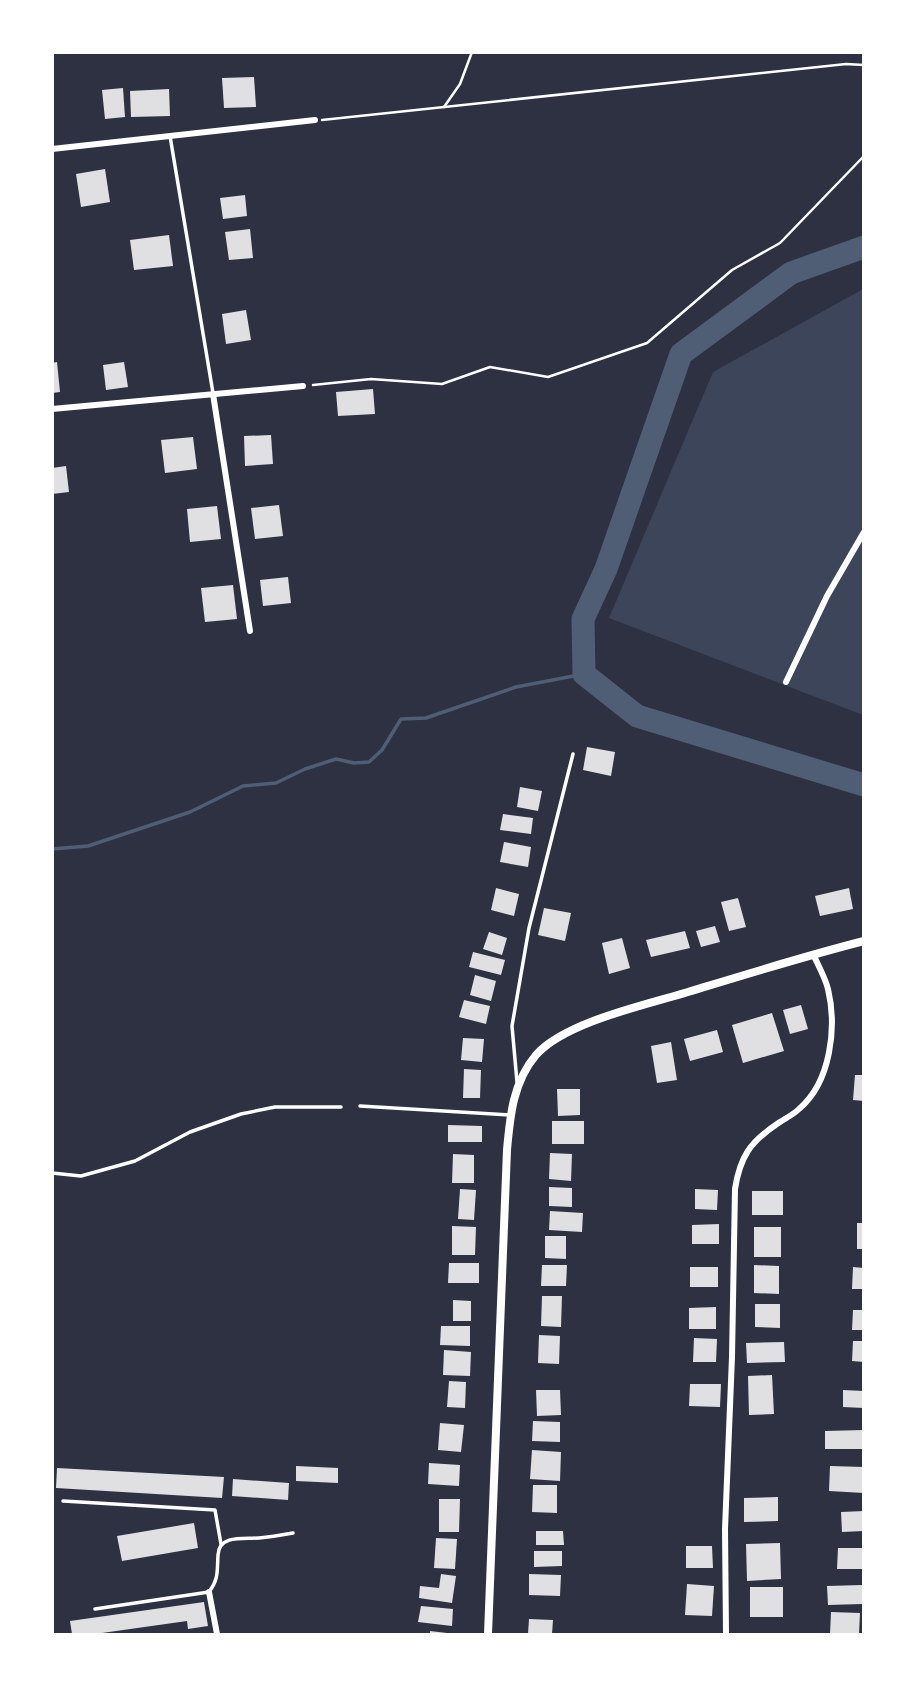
<svg xmlns="http://www.w3.org/2000/svg" width="916" height="1687" font-family="Commissioner,sans-serif">
<style>
.green{fill:#3c4559}
.lines{fill:none;stroke-linecap:round;stroke-linejoin:round}
.stream{stroke:#4f5d75;stroke-width:3.5}
.river{stroke:#4f5d75;stroke-width:23}
.building{fill:#e0e0e3}
.path{stroke:#fff;stroke-width:2.5}
.service{stroke:#fff;stroke-width:3.5}
.minor{stroke:#fff;stroke-width:6}
.tertiary{stroke:#fff;stroke-width:8}
</style>
<rect width="100%" height="100%" fill="#2d3142"/>
<polygon class="green" points="863,289 863,715 609,618 713,372"/>
<g class="lines">
<polyline class="stream" points="52,849 88,846 190,812 243,786 276,783 305,769 336,759 354,763 369,762 382,750 401,719 426,718 516,687 584,674"/>
<polyline class="river" points="864,247 791,273 681,354 606,569 583,619 584,674 637,716 864,785"/>
</g>
<g class="building">
<polygon points="254,77 256,107 224,108 222,78"/>
<polygon points="123,88 125,117 105,119 102,90"/>
<polygon points="169,89 170,116 131,117 130,91"/>
<polygon points="105,169 110,202 81,207 76,174"/>
<polygon points="245,195 247,216 223,219 220,198"/>
<polygon points="250,229 253,258 229,260 225,232"/>
<polygon points="169,235 173,266 134,270 130,240"/>
<polygon points="246,310 251,340 226,344 222,314"/>
<polygon points="57,362 60,392 52,393 52,363"/>
<polygon points="124,362 128,387 106,390 103,365"/>
<polygon points="373,389 375,414 338,416 336,392"/>
<polygon points="271,435 273,464 245,466 244,436"/>
<polygon points="193,437 197,469 165,473 161,440"/>
<polygon points="66,466 69,492 52,494 52,468"/>
<polygon points="279,505 283,536 255,539 251,508"/>
<polygon points="217,506 221,539 190,542 187,509"/>
<polygon points="288,577 291,603 263,606 260,580"/>
<polygon points="233,585 237,619 205,622 201,588"/>
<polygon points="587,747 615,752 611,776 583,770"/>
<polygon points="520,787 542,791 538,811 517,807"/>
<polygon points="503,814 533,818 531,834 500,830"/>
<polygon points="504,842 531,847 528,867 500,862"/>
<polygon points="496,888 519,894 514,916 491,910"/>
<polygon points="849,888 853,909 820,916 815,896"/>
<polygon points="738,898 746,927 729,931 721,902"/>
<polygon points="544,908 571,913 565,941 538,935"/>
<polygon points="715,926 720,942 701,947 696,931"/>
<polygon points="685,931 690,948 651,957 646,940"/>
<polygon points="489,932 507,938 502,955 483,949"/>
<polygon points="622,938 630,968 609,974 602,943"/>
<polygon points="473,952 505,960 501,975 469,967"/>
<polygon points="475,975 496,981 491,1001 470,995"/>
<polygon points="464,1000 490,1006 486,1024 459,1017"/>
<polygon points="801,1005 808,1029 790,1034 783,1010"/>
<polygon points="772,1013 784,1051 743,1063 732,1025"/>
<polygon points="717,1030 723,1052 690,1061 684,1039"/>
<polygon points="463,1038 484,1039 482,1062 461,1060"/>
<polygon points="671,1042 677,1080 657,1083 651,1046"/>
<polygon points="464,1069 481,1070 480,1098 463,1098"/>
<polygon points="855,1075 864,1075 864,1101 853,1100"/>
<polygon points="557,1089 580,1089 580,1115 558,1116"/>
<rect x="552" y="1121" width="32" height="23"/>
<polygon points="448,1125 482,1126 482,1142 448,1142"/>
<polygon points="550,1153 572,1154 571,1181 549,1179"/>
<polygon points="453,1154 474,1155 474,1183 452,1183"/>
<polygon points="549,1187 572,1188 572,1207 549,1206"/>
<polygon points="460,1189 476,1190 474,1220 458,1219"/>
<polygon points="695,1189 718,1190 717,1210 695,1209"/>
<rect x="752" y="1191" width="31" height="24"/>
<polygon points="550,1211 583,1213 582,1232 549,1230"/>
<rect x="857" y="1223" width="7" height="26"/>
<polygon points="719,1224 719,1244 692,1244 692,1225"/>
<polygon points="452,1226 476,1227 475,1255 452,1255"/>
<rect x="754" y="1227" width="27" height="30"/>
<polygon points="545,1236 566,1236 566,1259 545,1258"/>
<polygon points="449,1263 479,1263 479,1283 448,1283"/>
<polygon points="542,1265 567,1265 566,1286 541,1286"/>
<polygon points="754,1265 779,1266 779,1294 754,1293"/>
<rect x="690" y="1267" width="28" height="20"/>
<polygon points="853,1267 864,1268 864,1289 852,1289"/>
<polygon points="542,1296 562,1296 561,1327 541,1326"/>
<polygon points="453,1300 471,1301 471,1321 453,1321"/>
<polygon points="755,1304 780,1304 780,1328 755,1327"/>
<polygon points="716,1307 716,1329 689,1329 689,1308"/>
<polygon points="853,1310 864,1310 864,1330 852,1330"/>
<polygon points="441,1326 470,1326 470,1346 440,1345"/>
<polygon points="539,1335 560,1336 559,1364 538,1363"/>
<polygon points="694,1338 717,1339 716,1362 693,1362"/>
<polygon points="853,1341 864,1341 864,1362 852,1361"/>
<polygon points="784,1342 785,1362 747,1363 746,1343"/>
<polygon points="444,1350 471,1352 470,1376 443,1375"/>
<polygon points="772,1375 774,1414 749,1415 748,1376"/>
<polygon points="449,1381 466,1382 465,1408 447,1407"/>
<polygon points="690,1384 721,1384 720,1407 689,1406"/>
<polygon points="536,1390 560,1390 561,1415 537,1416"/>
<polygon points="843,1390 864,1391 864,1408 843,1407"/>
<polygon points="533,1421 560,1422 560,1442 532,1441"/>
<polygon points="440,1423 464,1425 461,1452 438,1450"/>
<polygon points="864,1430 864,1449 825,1449 825,1431"/>
<polygon points="532,1450 561,1452 560,1481 530,1479"/>
<polygon points="429,1463 460,1465 459,1486 428,1484"/>
<polygon points="296,1466 338,1468 338,1483 296,1481"/>
<polygon points="830,1466 864,1467 864,1493 829,1491"/>
<polygon points="57,1468 224,1477 222,1498 56,1488"/>
<polygon points="233,1479 289,1483 288,1500 232,1496"/>
<polygon points="533,1485 557,1485 557,1513 532,1512"/>
<polygon points="778,1497 778,1521 744,1522 744,1498"/>
<polygon points="439,1499 460,1499 459,1532 439,1532"/>
<polygon points="864,1511 864,1531 842,1532 841,1512"/>
<polygon points="194,1523 198,1548 122,1561 117,1536"/>
<polygon points="536,1531 563,1531 564,1545 536,1545"/>
<polygon points="436,1538 457,1539 455,1569 434,1568"/>
<polygon points="780,1543 781,1579 747,1581 746,1544"/>
<polygon points="686,1546 712,1546 713,1568 686,1568"/>
<polygon points="838,1548 864,1548 864,1569 837,1569"/>
<polygon points="534,1551 562,1551 562,1566 534,1567"/>
<polygon points="441,1574 456,1576 452,1603 419,1598 420,1586 439,1588"/>
<polygon points="529,1574 561,1575 560,1596 529,1595"/>
<polygon points="687,1584 714,1586 712,1616 685,1615"/>
<polygon points="862,1585 862,1604 828,1605 827,1586"/>
<rect x="750" y="1587" width="33" height="30"/>
<polygon points="204,1602 208,1626 188,1629 187,1621 102,1633 102,1634 72,1634 70,1621"/>
<polygon points="421,1606 453,1609 452,1626 418,1622"/>
<polygon points="831,1612 860,1613 859,1634 830,1634"/>
<polygon points="529,1619 553,1620 552,1634 528,1634"/>
<polygon points="430,1631 447,1633 447,1634 430,1634"/>
</g>
<g class="lines">
<g class="path">
<polyline points="444,107 460,84 472,52"/>
<polyline points="322,120 846,64 864,65"/>
<polyline points="313,385 371,379 442,384 490,367 548,377 647,343 732,270 780,243 864,156"/>
</g>
<g class="service">
<polyline points="170,136 213,393"/>
<polyline points="517,1082 512,1026 529,928 573,754"/>
<polyline points="360,1106 510,1115"/>
<polyline points="52,1173 81,1176 135,1161 190,1132 241,1114 275,1107 341,1107"/>
<polyline points="63,1501 215,1510 221,1544"/>
<path d="M95 1609 209 1592C219 1579 217 1570 218 1555 219 1534 245 1539 259 1538 271 1537 282 1535 293 1533"/>
</g>
<g class="minor">
<polyline points="52,149 315,120"/>
<polyline points="213,394 250,631"/>
<polyline points="52,409 303,386"/>
<polyline points="786,682 827,596 864,532"/>
<polyline points="209,1592 217,1634"/>
<path d="M726 1634 725 1529 732 1357 735 1189C740 1157 750 1142 777 1124 784 1119 793 1115 799 1109 831 1082 837 1027 828 989 825 977 818 965 813 954"/>
</g>
<path class="tertiary" d="M488 1634 507 1150C510 1116 513 1082 536 1055 565 1022 646 1005 688 992 747 974 805 956 864 941"/>
</g>
<rect width="916" height="1687" fill="none" stroke="#ffffff" stroke-width="108"/>
</svg>
